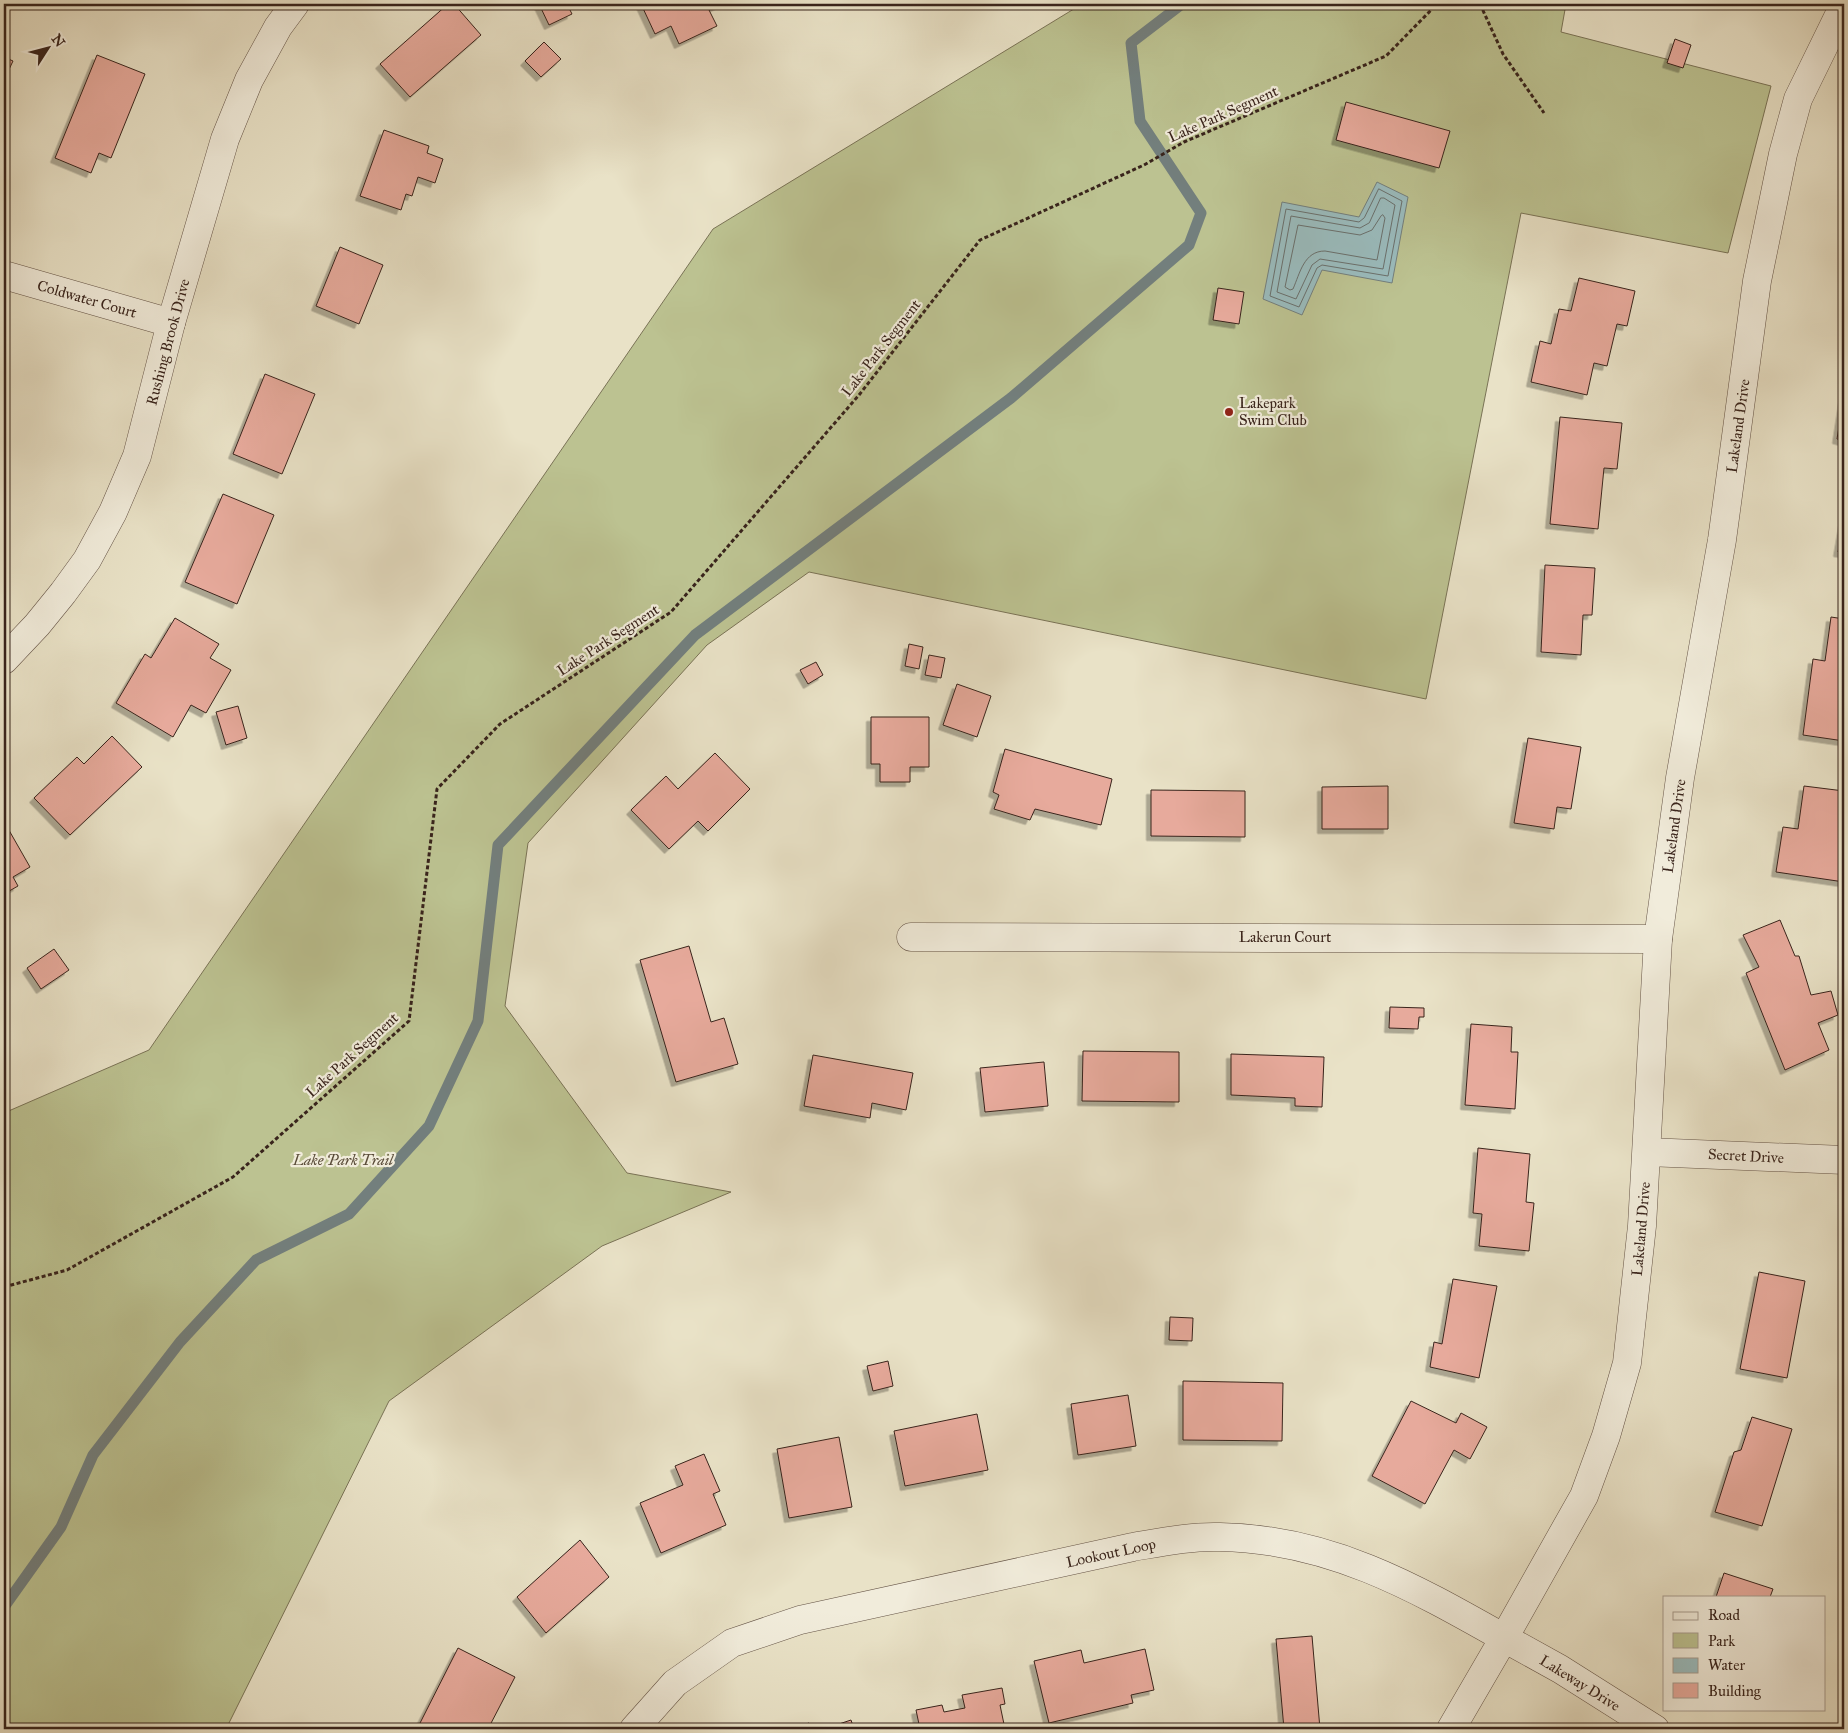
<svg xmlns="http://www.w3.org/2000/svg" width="1848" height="1733" font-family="'IM FELL Great Primer',serif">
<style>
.green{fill:#bcc291;stroke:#7a7356}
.water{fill:#9abcbe;stroke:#737f7d}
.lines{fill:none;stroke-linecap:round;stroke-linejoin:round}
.shore{stroke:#6a706d;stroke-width:1}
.stream{stroke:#737f7d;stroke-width:11}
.building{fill:#e7aa9c;stroke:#39241c;filter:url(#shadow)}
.minor-casing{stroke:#655447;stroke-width:29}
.path{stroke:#39241c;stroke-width:3;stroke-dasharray:4 2.5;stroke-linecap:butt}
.minor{stroke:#f1ecdb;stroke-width:28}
.poi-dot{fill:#8f2418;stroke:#f1ecdb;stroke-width:2}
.labels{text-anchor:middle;stroke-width:4.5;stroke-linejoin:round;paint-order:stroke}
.street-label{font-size:15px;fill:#39241c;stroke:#f1ecdb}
.poi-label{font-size:15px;fill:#39241c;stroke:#f1ecdb;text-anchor:start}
.park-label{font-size:15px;font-style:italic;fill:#5a4c39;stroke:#f1ecdb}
</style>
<defs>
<filter id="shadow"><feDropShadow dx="-4.5" dy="4.5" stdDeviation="0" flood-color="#0004"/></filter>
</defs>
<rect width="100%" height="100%" fill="#e9e2c7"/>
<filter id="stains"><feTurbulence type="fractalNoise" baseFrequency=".004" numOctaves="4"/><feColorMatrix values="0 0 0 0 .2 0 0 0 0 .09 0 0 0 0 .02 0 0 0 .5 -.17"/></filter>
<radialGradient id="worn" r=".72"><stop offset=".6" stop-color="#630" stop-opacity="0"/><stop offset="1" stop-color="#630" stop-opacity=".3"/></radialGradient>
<polygon class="green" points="1082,4 1566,4 1561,32 1771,86 1728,253 1521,213 1426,699 809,572 707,645 528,843 505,1006 627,1173 731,1192 602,1246 389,1401 226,1729 4,1729 4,1113 149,1050 713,229"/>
<polygon class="water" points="1377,182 1408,197 1392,283 1322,270 1302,315 1263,299 1282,202 1359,217"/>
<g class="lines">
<g class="shore">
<polygon points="1379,189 1402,201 1388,276 1322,265 1317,268 1299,307 1270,296 1286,209 1359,222 1364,218"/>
<polygon points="1381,198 1384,198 1395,205 1383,269 1320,259 1312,265 1296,299 1277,292 1291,216 1360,228 1369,223"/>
<path d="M1383 215 1385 218 1377 260 1325 251C1304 251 1300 273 1293 289L1290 290 1285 287 1298 225 1360 235 1372 230 1381 216Z"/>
</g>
<polyline class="stream" points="4,1607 61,1527 93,1455 180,1342 256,1260 349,1214 429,1126 478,1021 498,845 695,635 1011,398 1189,245 1201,213 1140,121 1131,43 1182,4"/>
</g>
<g class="building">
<polygon points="448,4 454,4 481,35 410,97 380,64"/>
<polygon points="539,4 567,4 572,14 549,25"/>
<polygon points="641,4 721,4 709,10 717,26 679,44 671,26 655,34"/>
<polygon points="1675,39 1691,45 1683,68 1667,63"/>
<polygon points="544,42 561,59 541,77 525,61"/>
<polygon points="97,55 145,74 111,158 99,153 91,173 55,158"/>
<polygon points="4,57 13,61 4,80"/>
<polygon points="1346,102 1450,131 1439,168 1336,140"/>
<polygon points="384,130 429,146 427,153 443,159 435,183 418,177 412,196 406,194 401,210 360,196"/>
<polygon points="340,247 383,265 359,324 316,306"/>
<polygon points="1579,278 1635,291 1627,326 1617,324 1607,366 1594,363 1587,395 1531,382 1540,341 1551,344 1559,309 1571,311"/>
<polygon points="1218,288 1244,292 1239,324 1213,320"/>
<polygon points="265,374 315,394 282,474 233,454"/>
<polygon points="4,387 7,387 6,456 4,456"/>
<polygon points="1844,394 1844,441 1837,439"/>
<polygon points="1560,417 1622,423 1617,469 1604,468 1598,529 1550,524"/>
<polygon points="223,494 274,515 237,604 185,582"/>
<polygon points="1844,518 1844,553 1838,552"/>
<polygon points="1545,565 1595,568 1592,615 1583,615 1581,655 1541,652"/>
<polygon points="1831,617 1844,619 1844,741 1803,735 1813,659 1825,661"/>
<polygon points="175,618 219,644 210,658 231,670 206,713 191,705 173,737 116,703 145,654 151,658"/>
<polygon points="909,644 923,647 919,669 905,666"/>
<polygon points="929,655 945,658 941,678 925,675"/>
<polygon points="816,662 823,675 808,684 800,670"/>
<polygon points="957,684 991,696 977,737 943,725"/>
<polygon points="238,706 247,738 226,745 216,712"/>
<polygon points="871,717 929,717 929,767 910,767 910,782 880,782 880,764 871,764"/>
<polygon points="112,736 142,767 70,835 34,798 77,757 84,764"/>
<polygon points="1528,738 1581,747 1571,809 1557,807 1554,829 1514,823"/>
<polygon points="1005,749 1112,779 1101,825 1035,809 1030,820 994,809 999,795 993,792"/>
<polygon points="715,753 750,789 708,831 698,821 669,849 631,810 666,776 678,789"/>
<polygon points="1388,786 1388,829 1322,829 1322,787"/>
<polygon points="1804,786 1844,791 1844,828 1839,861 1844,861 1844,882 1776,872 1783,827 1798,829"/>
<polygon points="1151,790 1245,791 1245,837 1151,836"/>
<polygon points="6,825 30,867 13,877 18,886 4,894 4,826"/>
<polygon points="1780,920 1795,956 1799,956 1811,995 1831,991 1838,1015 1818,1023 1829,1050 1785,1070 1746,973 1759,967 1743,935"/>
<polygon points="689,946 711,1022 724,1018 738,1064 676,1082 640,960"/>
<polygon points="54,949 69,970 41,989 27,968"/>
<polygon points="1390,1007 1424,1008 1424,1017 1419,1017 1418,1029 1389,1028"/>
<polygon points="1471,1024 1512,1027 1511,1052 1518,1052 1515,1109 1465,1105"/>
<polygon points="1083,1051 1179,1052 1179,1102 1082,1101"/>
<polygon points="1231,1054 1324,1057 1322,1107 1295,1106 1295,1098 1231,1095"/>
<polygon points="813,1055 913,1073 906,1110 872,1103 870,1118 804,1106"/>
<polygon points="1044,1062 1048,1106 985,1112 980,1068"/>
<polygon points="1478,1148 1530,1154 1526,1202 1534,1203 1529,1251 1479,1246 1482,1214 1473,1213"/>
<polygon points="1759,1272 1805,1281 1787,1378 1740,1369"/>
<polygon points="1453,1279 1497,1286 1479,1378 1430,1367 1434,1342 1442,1344"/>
<polygon points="1170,1317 1193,1318 1192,1341 1169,1340"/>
<polygon points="888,1361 893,1386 873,1391 867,1366"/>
<polygon points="1183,1381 1283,1383 1282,1441 1183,1440"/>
<polygon points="1128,1395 1136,1446 1078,1455 1071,1404"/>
<polygon points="1411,1401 1456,1423 1461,1413 1487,1427 1470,1459 1454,1450 1425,1504 1372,1476"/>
<polygon points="977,1414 988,1470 905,1486 894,1431"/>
<polygon points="1752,1417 1792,1429 1762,1526 1715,1512 1734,1452 1741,1450"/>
<polygon points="839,1437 852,1507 789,1518 777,1449"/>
<polygon points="704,1454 720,1491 713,1494 726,1525 661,1553 640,1503 683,1485 675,1466"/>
<polygon points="580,1540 609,1577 546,1633 517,1597"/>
<polygon points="1724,1573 1773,1589 1770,1597 1716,1597"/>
<polygon points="1312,1636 1320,1729 1284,1729 1276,1639"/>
<polygon points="458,1648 515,1677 488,1729 417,1729"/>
<polygon points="1145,1649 1154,1690 1131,1695 1133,1703 1049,1723 1034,1661 1081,1650 1084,1663"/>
<polygon points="1002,1688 1005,1704 1000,1705 1005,1729 920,1729 916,1710 942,1705 944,1712 965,1708 962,1695"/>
<polygon points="851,1720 854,1729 824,1729"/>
<polygon points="809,1723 812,1729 790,1729"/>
</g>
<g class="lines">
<defs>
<g id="minor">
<polyline points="4,275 171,323"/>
<polyline points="4,660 37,625 63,593 87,560 113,512 137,456 171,323 225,139 249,80 278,27 295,4"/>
<polyline points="911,937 1658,939"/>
<polyline points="1647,1152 1844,1160"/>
<path d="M634 1729 675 1683 732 1643 800 1620 1133 1547C1162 1542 1191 1536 1220 1537 1329 1539 1412 1586 1504 1638L1451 1729"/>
<polyline points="1655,1729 1560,1669 1504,1638 1584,1496 1606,1436 1627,1363 1642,1226 1658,939 1680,778 1722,540 1757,281 1783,154 1798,99 1844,5"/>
</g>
</defs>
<use href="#minor" class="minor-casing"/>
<g class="path">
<polyline points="1480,4 1503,54 1544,113"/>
<polyline points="4,1287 67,1270 233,1177 409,1021 437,789 500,724 671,612 859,395 980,240 1144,165 1184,142 1386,56 1437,4"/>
</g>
<use href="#minor" class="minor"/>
</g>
<circle class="poi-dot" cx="1229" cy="412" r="5"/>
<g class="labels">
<g class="street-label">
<text transform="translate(1223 114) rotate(-24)" y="5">Lake Park Segment</text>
<text transform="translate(87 299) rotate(16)" y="5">Coldwater Court</text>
<text transform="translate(168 342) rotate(-75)" y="5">Rushing Brook Drive</text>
<text transform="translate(881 348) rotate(-52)" y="5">Lake Park Segment</text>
<text transform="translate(1738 426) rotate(-82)" y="5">Lakeland Drive</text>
<text transform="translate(608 640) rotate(-33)" y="5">Lake Park Segment</text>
<text transform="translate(1674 826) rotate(-82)" y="5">Lakeland Drive</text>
<text x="1285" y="942">Lakerun Court</text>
<text transform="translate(352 1055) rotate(-42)" y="5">Lake Park Segment</text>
<text transform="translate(1746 1156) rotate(3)" y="5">Secret Drive</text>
<text transform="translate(1641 1229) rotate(-85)" y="5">Lakeland Drive</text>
<text transform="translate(1111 1553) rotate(-12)" y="5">Lookout Loop</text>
<text transform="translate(1580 1683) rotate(32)" y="5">Lakeway Drive</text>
</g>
<g class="poi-label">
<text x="1239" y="408">Lakepark<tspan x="1239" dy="17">Swim Club</tspan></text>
</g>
<g class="park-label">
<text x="343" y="1165">Lake Park Trail</text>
</g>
</g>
<rect width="1848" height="1733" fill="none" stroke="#e9e2c7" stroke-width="20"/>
<rect x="5" y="5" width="1838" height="1723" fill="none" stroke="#39241c" stroke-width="2.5"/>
<rect x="10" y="10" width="1828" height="1713" fill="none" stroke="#39241c"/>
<rect x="1663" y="1596" width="162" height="115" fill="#f1ecdb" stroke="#a79c8f"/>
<rect x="1673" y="1612" width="25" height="8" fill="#f1ecdb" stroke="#a79c8f"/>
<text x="1708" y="1620" font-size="15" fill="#39241c">Road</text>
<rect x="1673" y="1633" width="25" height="15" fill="#bcc291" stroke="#a79c8f"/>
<text x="1708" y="1646" font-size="15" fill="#39241c">Park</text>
<rect x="1673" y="1658" width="25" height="15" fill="#9abcbe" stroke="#a79c8f"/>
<text x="1708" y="1670" font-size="15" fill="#39241c">Water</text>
<rect x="1673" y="1683" width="25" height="15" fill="#e7aa9c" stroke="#a79c8f"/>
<text x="1708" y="1696" font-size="15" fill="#39241c">Building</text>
<g transform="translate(48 48) rotate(54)" stroke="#f1ecdb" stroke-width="4" paint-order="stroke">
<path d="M0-4L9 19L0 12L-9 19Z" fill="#39241c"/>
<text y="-8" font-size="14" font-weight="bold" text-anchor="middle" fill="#39241c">N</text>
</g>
<rect width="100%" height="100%" filter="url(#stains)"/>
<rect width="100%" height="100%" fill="url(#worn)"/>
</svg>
